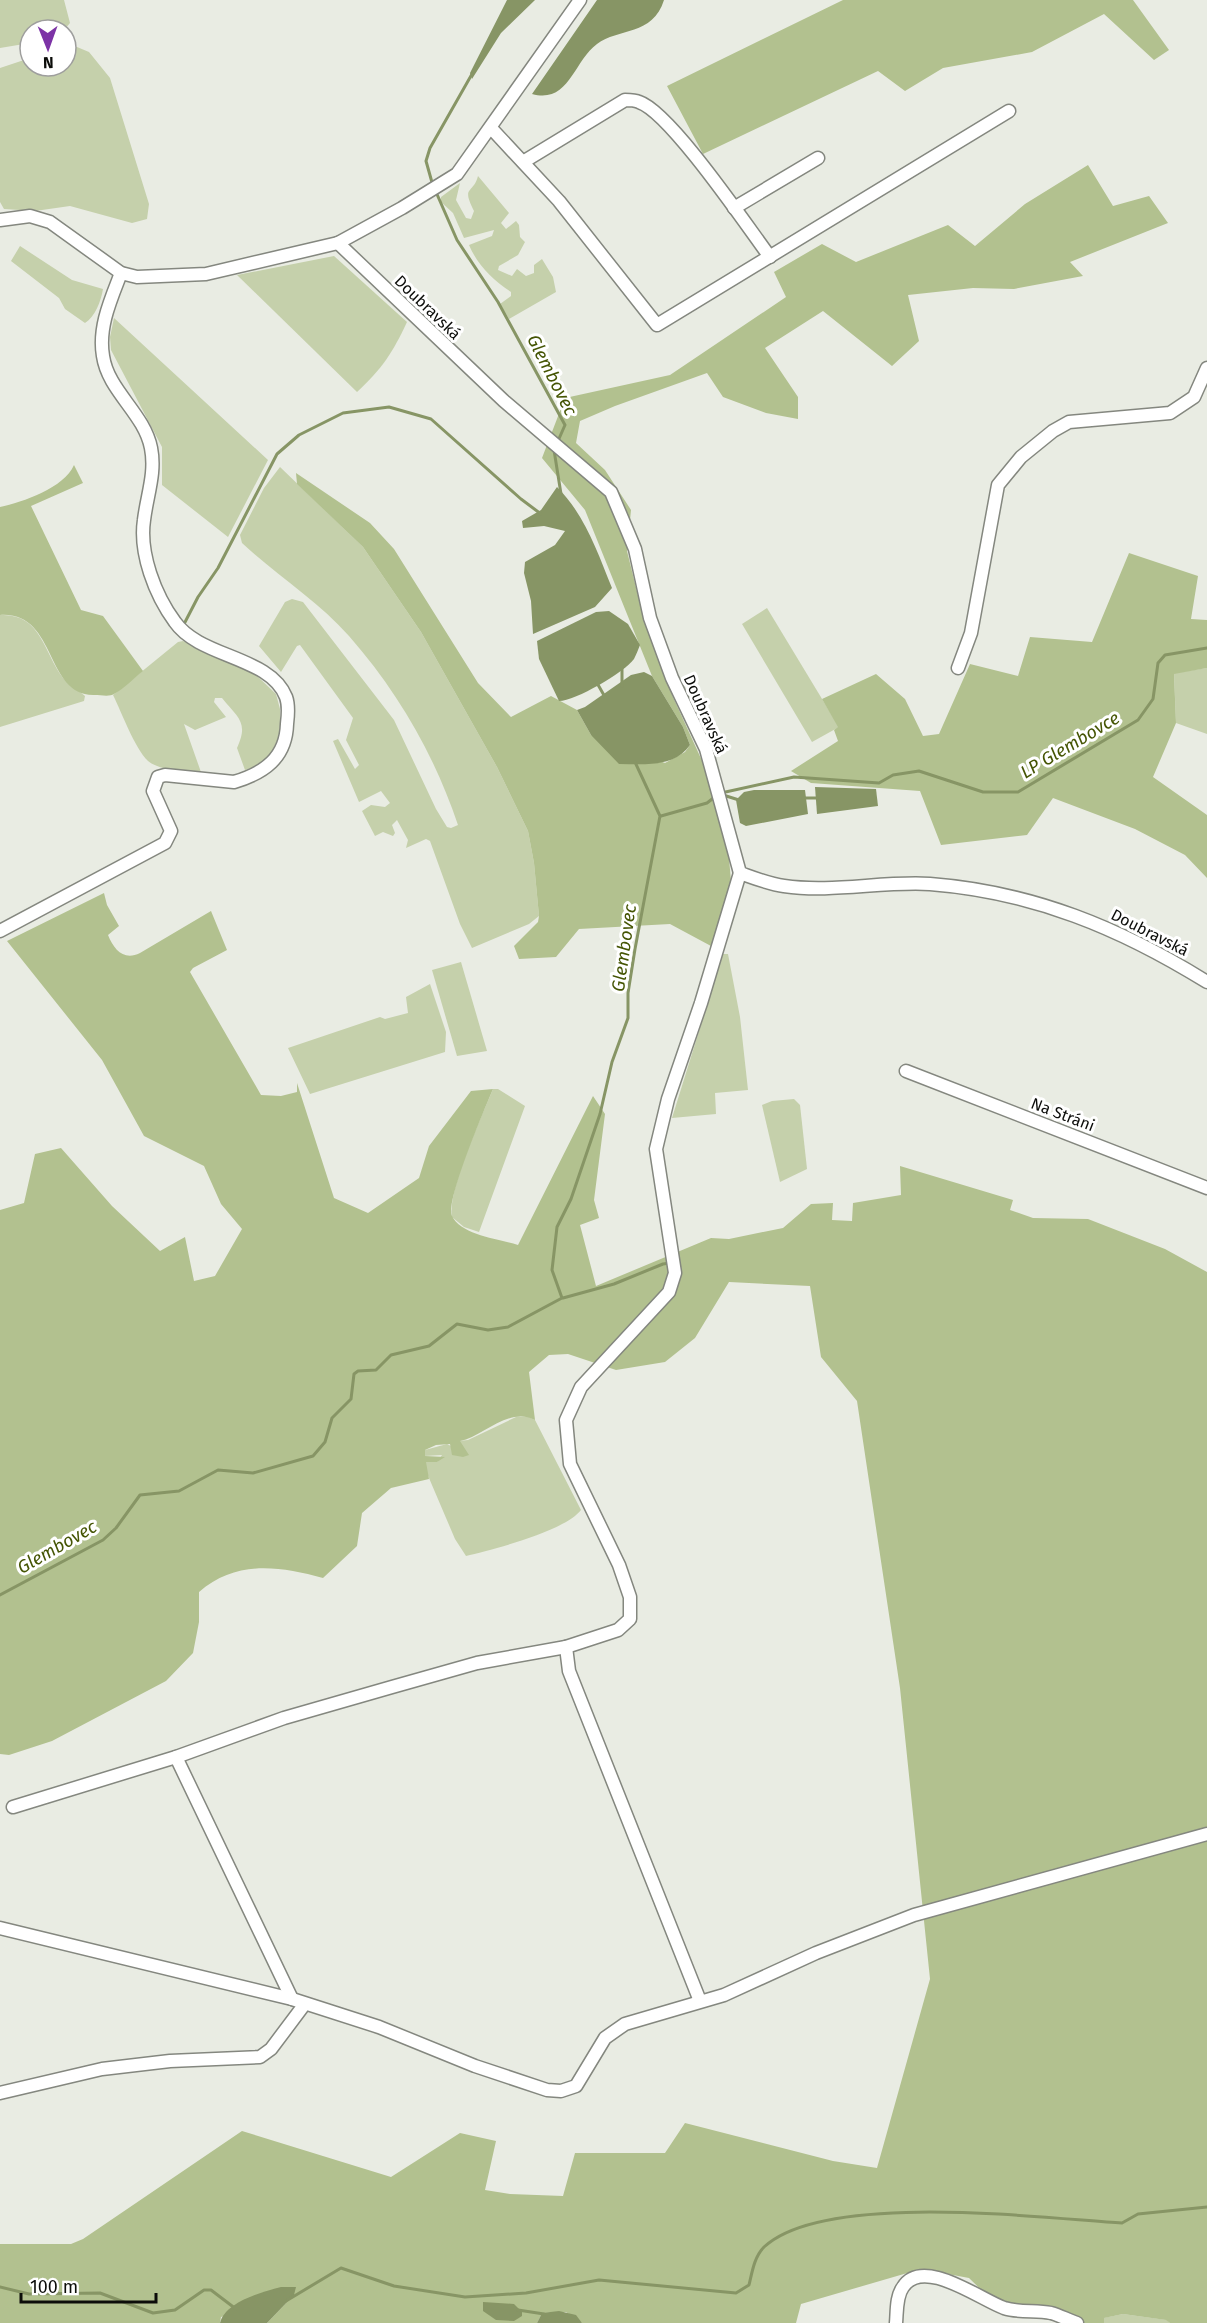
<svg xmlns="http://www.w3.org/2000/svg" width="1207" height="2323" font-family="'Fira Sans',sans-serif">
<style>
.green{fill:#c5d0ab}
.forest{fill:#b2c18f}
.water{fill:#879565}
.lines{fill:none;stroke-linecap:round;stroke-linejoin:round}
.stream{stroke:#879565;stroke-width:3}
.minor-casing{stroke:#84877f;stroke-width:15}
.minor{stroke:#fff;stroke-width:12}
.labels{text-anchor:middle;stroke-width:6;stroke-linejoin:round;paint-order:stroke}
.street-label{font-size:16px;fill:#0c0d0a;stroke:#fff}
.water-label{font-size:18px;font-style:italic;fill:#455504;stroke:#fff}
</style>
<rect width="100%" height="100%" fill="#e9ece3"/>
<g class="green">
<polygon points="0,0 64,0 70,23 64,30 30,30 30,43 0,48"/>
<polygon points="77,47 89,52 110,78 149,204 147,219 132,223 70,206 35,211 4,209 0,202 0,68 30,58 30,66 66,66 66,48"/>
<path d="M478 176 509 213 501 223 506 229 516 221 519 225 520 237 525 242 518 255 499 266 498 270 512 276 517 269 526 276 534 273V265L542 259 553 277 556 292 509 319 500 304 511 296V292C493 280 478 266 469 245L492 236 494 230 464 238 453 213 441 202V197L460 183 456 200 466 218 471 219 474 211C461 185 473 195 478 176Z"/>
<path d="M20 246 72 280 103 289C101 301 95 317 85 323L65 309 59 298 11 261Z"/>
<path d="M334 256 407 322C393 352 382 369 357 392L237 275Z"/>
<polygon points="114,318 268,460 228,537 162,485 162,447 111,350 110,337"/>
<path d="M280 467 363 547 421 632 497 767 528 831 534 863 539 916 529 924 472 948 460 924 430 841 426 839 406 848 408 840 397 820 392 825 395 833 393 836 383 832 375 836 362 811 371 805 385 807 390 803 381 791 359 802 333 741 338 739 355 769 359 765 346 740 353 718 300 645 297 646 281 672 259 646 285 602 292 599 303 602 394 720 436 809 447 827 451 828 458 825C434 754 398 692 349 636 318 601 276 575 242 543L240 535 264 488Z"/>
<polygon points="767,608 839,727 812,742 742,624"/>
<path d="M0 615C41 613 43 651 63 678 68 685 78 690 85 696L84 701 0 727Z"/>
<path d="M183 641 256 675 276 694 280 709V734L270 756 257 766 245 770 237 748C249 722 238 718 222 698H215L214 702 226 717 195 730 184 724 202 775C189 773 158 770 148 761 134 747 122 713 113 695L178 642Z"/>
<polygon points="1207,668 1207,734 1176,723 1174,673"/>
<polygon points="723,954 728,954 740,1017 748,1090 715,1093 716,1114 672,1118"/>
<polygon points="461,962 487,1051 457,1056 432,970"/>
<polygon points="430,984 446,1032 445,1052 310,1094 288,1048 380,1017 385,1019 408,1013 406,997"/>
<path d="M493 1089H498L525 1106 479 1232 464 1227 452 1217C447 1191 482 1116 493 1089Z"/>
<polygon points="794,1099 800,1105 807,1169 780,1182 762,1105 772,1101"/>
<path d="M516 1417H529L535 1420 581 1510C565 1531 492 1550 466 1556L455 1539 426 1471V1462H437L442 1455 424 1456 425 1450 447 1444 453 1447 452 1455H468L459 1441 468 1440Z"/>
<polygon points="1123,2314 1167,2320 1170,2323 1104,2323 1103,2318"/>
</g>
<g class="forest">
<polygon points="843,0 1133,0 1169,50 1154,60 1104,14 1032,52 943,68 905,91 878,71 703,154 667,86"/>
<polygon points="1088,165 1113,206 1149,196 1168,223 1070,262 1083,276 1014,289 973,288 908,295 919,341 892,366 823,311 765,348 798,397 798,419 766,413 723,397 707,373 615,406 580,421 576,443 605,470 631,510 627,551 645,624 673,697 703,763 728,847 731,881 711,946 670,924 579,929 556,957 519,959 514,946 538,922 539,916 534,863 528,831 497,767 421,632 363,547 297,484 296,473 370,523 394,549 478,683 511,717 551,696 577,710 591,735 665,763 685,752 690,745 683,727 652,676 585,510 542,458 565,398 670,375 786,297 774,272 822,244 856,262 948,225 975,246 1025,204"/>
<path d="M74 465 83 483 31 506 81 610 103 616 143 671C134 678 124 689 114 694 110 697 100 695 95 695 44 697 58 611 0 615V507C23 502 64 488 74 465Z"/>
<polygon points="1129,553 1198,576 1191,619 1207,620 1207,668 1174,674 1176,723 1153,777 1207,815 1207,878 1185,855 1135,829 1053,798 1027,835 941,845 920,791 811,783 791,771 838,741 834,730 838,727 822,699 876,674 905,699 923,736 939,734 970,664 1018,676 1030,637 1092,642"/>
<path d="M104 893 107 905 119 926 108 935C114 950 124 961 140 953L211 911 227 950 193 968 190 972 261 1095 281 1096 297 1092V1083L334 1198 368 1213 419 1178 429 1146 471 1091 493 1089C485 1108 445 1202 452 1216 461 1235 499 1239 518 1245L593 1096 605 1114 594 1200 599 1218 580 1225 596 1286 711 1238 729 1239 783 1228 811 1204 833 1203 832 1220 852 1221 853 1203 901 1195 900 1166 1013 1200 1010 1210 1033 1218 1088 1219 1165 1249 1207 1272V2323H1170L1166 2320 1123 2314 1104 2318V2323H1073L1006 2314 969 2278 921 2269 801 2304 796 2323H582L566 2312 542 2313 537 2323H267L294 2295 221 2317 220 2323H0V2244H71L83 2239 242 2131 391 2177 460 2133 496 2141 485 2190 510 2194 563 2196 575 2153H665L685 2123 833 2161 877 2168 930 1979 900 1688 857 1401 821 1357 810 1286 729 1282 695 1338 665 1362 616 1370 568 1354 549 1355 529 1372 535 1420C509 1406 483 1437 460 1441L469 1455 463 1457 452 1455 450 1444 436 1445 425 1450V1456L445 1457 437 1462H426L429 1479 391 1488 362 1513 357 1546 323 1578C278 1566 236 1560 199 1592V1622L193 1653 166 1681 52 1741 9 1755 0 1754V1210L24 1203 35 1154 61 1148 112 1206 160 1251 185 1237 194 1281 215 1276 242 1229 221 1204 204 1166 144 1136 102 1060 7 941Z"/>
</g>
<g class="water">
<polygon points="507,0 535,0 501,33 472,79 470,73"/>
<path d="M597 0H664C653 36 618 28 597 44 573 62 569 104 532 94Z"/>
<path d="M557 487C585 515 597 551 612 588L595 607 533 634 531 601 524 573 525 562 555 545 565 531 544 526 523 528 522 521 541 510Z"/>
<path d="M609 611 628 624 640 645C638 650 636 655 634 659 625 672 575 701 559 701L539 659 537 641 596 612Z"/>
<path d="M644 672 652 676 683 727 690 745C674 768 644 764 619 764L591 735 577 710 585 707 631 675Z"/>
<polygon points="815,787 876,789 878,806 817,814"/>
<polygon points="754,790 805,790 808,814 746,826 740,823 736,800 744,792"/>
<path d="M281 2287H296L294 2295 267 2323H220C225 2302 262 2292 281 2287Z"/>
<polygon points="483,2302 514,2304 522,2312 522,2316 514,2321 496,2320 483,2311"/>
<polygon points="559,2311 576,2315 582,2323 537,2323 542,2313"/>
</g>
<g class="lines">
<g class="stream">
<polyline points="433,186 426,161 430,148 472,74"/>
<polyline points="436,192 457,240 498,302 565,425 558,441"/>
<polyline points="554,450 561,494"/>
<polyline points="183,626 198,597 218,568 277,454 299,435 343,413 389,407 431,419 521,499 541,514"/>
<polyline points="597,683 605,697"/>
<polyline points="622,686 622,666"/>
<polyline points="721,793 794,777 879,783 893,775 919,771 983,792 1018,792 1138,720 1153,699 1158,663 1165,655 1207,648"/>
<polyline points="723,795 739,800"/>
<polyline points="803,798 817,798"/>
<polyline points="661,816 707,803 716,796"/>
<polyline points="563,1298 614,1284 663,1264 670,1263"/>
<polyline points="0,1595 103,1540 116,1528 140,1495 179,1491 218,1470 253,1473 313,1456 325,1442 332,1418 351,1399 354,1374 358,1371 376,1370 391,1355 429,1346 457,1324 488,1330 508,1327 562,1298 552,1270 557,1227 571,1199 600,1114 612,1062 628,1018 628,993 635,949 660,816 635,762"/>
<polyline points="0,2287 29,2294 100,2293 153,2313 175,2310 204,2290 211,2290 236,2309"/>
<path d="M286 2301 341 2268 394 2286 465 2297 526 2293 599 2280 736 2293 749 2285C752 2273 754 2257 764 2247 824 2191 1041 2218 1122 2223L1138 2214 1207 2207"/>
<polyline points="518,2310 544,2314"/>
</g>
<defs>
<g id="minor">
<polyline points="491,128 559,201 657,325 1009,111"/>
<path d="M523 162 625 100C629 100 635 100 639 102 670 112 747 226 770 257"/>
<polyline points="734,208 818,158"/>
<polyline points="0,220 30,216 50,222 121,273 137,277 206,274 338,243 402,208 457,174 580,0"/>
<path d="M338 243 504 401 611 492 635 549 650 618 672 678 706 749 740 873C754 878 769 884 784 886 832 893 882 881 930 884 1033 892 1120 928 1207 982"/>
<polyline points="958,668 971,633 998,485 1021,457 1053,431 1069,422 1170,413 1194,397 1207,368"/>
<path d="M0 931 165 843 171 831 153 791 158 777 165 775 234 782C264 773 286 758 287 724 288 716 289 705 286 697 270 656 200 658 175 622 155 595 139 553 144 520 147 495 156 473 151 448 144 413 108 391 103 356 98 327 111 299 121 273"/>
<polyline points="906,1071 1207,1188"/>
<polyline points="176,1757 292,1999"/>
<polyline points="13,1807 176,1757 284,1718 392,1687 477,1663 566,1647"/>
<polyline points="0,1928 292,1999 379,2027 475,2066 547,2090 561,2091 576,2086 605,2038 625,2024 724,1995 816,1953 914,1915 1207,1834"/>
<polyline points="700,2001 569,1671 566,1647 618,1630 630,1619 630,1597 619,1565 570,1464 566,1420 581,1387 669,1292 675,1273 656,1149 668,1099 701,1003 740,873"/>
<polyline points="0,2093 102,2069 170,2061 260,2057 271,2049 304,2005"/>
<path d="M896 2323C897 2312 896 2296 903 2287 923 2256 981 2300 1004 2308 1020 2313 1035 2310 1051 2313 1059 2315 1068 2320 1077 2323"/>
</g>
</defs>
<use href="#minor" class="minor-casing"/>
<use href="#minor" class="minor"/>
</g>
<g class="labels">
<g class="street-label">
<text transform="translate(428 307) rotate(44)" y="6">Doubravská</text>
<text transform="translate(706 714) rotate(66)" y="6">Doubravská</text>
<text transform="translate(1150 932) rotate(27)" y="6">Doubravská</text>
<text transform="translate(1063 1114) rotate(21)" y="6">Na Stráni</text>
</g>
<g class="water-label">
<text transform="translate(552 375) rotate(63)" y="6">Glembovec</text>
<text transform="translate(1070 745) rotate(-31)" y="6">LP Glembovce</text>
<text transform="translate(624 948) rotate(-82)" y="6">Glembovec</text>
<text transform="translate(57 1547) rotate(-30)" y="6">Glembovec</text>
</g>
</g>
<g transform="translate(48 48) rotate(179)"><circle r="28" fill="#ffffff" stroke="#9e9e9d" stroke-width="1.5"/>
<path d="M0-4.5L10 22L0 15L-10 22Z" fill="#7c33a6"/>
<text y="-9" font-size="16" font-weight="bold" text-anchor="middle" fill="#0c0d0a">N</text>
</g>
<path d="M21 2293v9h135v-9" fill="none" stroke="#0c0d0a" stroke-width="3"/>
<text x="30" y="2293" font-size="18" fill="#0c0d0a" stroke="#ffffff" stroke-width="4.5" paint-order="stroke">100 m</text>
</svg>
